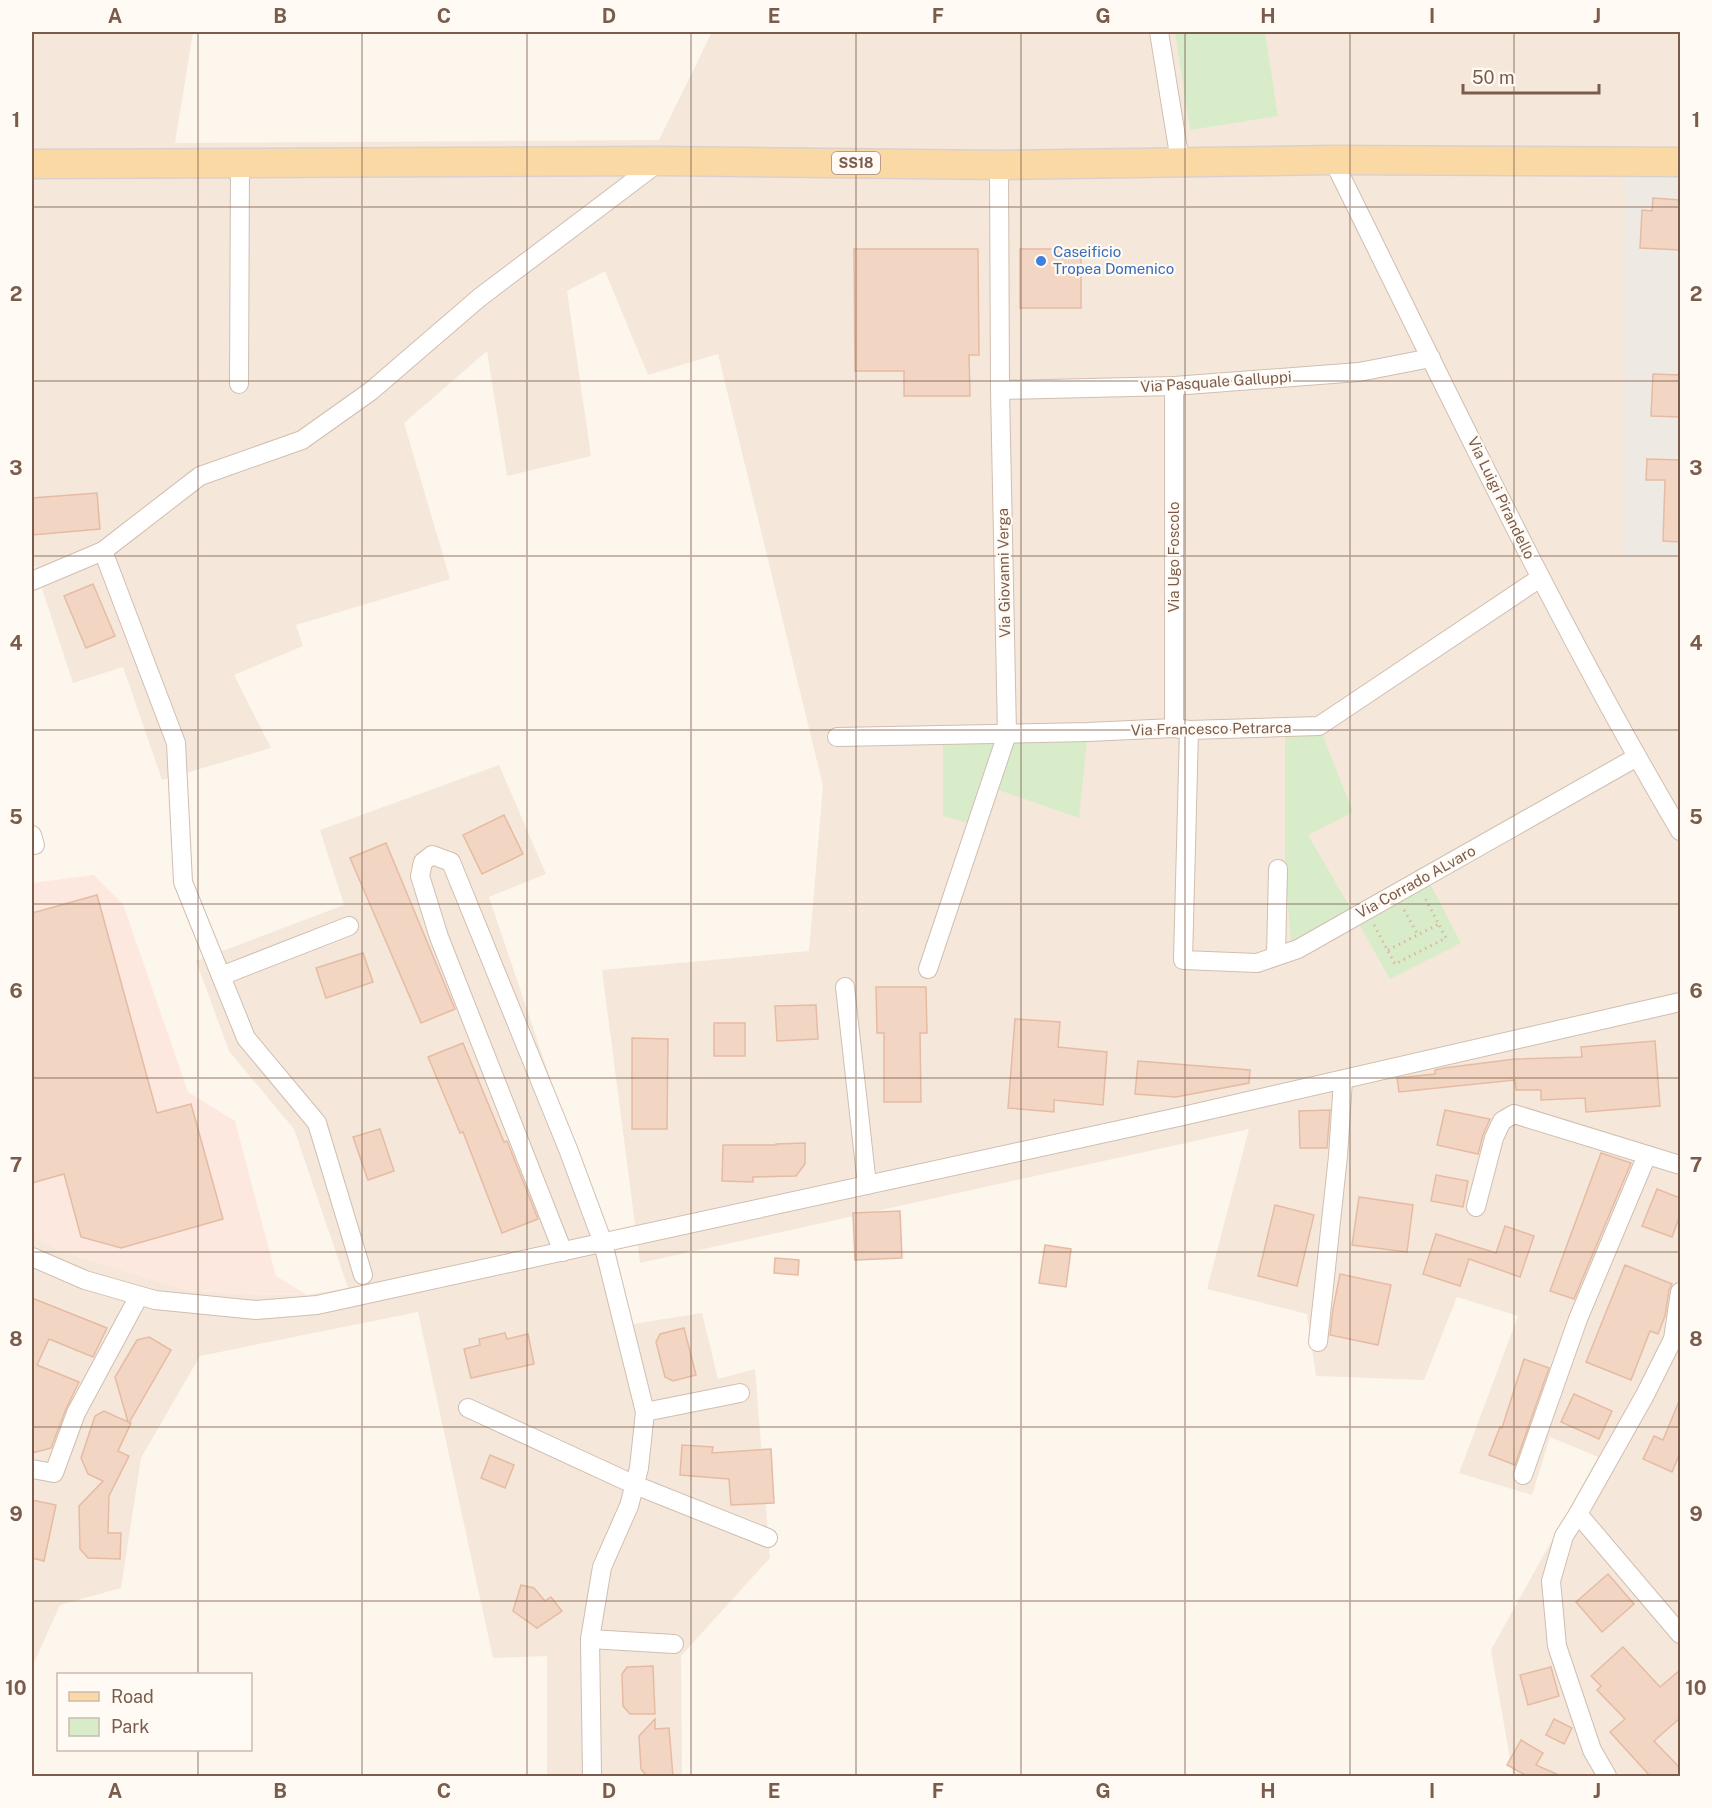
<svg xmlns="http://www.w3.org/2000/svg" width="1712" height="1808" font-family="'Public Sans',sans-serif">
<style>
.residential{fill:#f5e8da}
.commercial{fill:#fde8e0}
.industrial{fill:#efe9e4}
.green{fill:#d8ecc9}
.building{fill:#f3d5c3;stroke:#e6bba3;stroke-width:1.5}
.lines{fill:none;stroke-linecap:round;stroke-linejoin:round}
.minor-casing{stroke:#d1beb0;stroke-width:20}
.primary-casing{stroke:#dad1cd;stroke-width:31}
.path{stroke:#d9b8a5;stroke-width:3;stroke-dasharray:1.5 4.5;stroke-linecap:butt}
.minor{stroke:#fff;stroke-width:18}
.primary{stroke:#fbd9a5;stroke-width:28}
.grid{fill:none;stroke:#7a5c4d;stroke-width:1.5;stroke-opacity:0.55}
.shop-dot{fill:#3f7fe0;stroke:#fffaf3;stroke-width:2}
.labels{text-anchor:middle;stroke-width:4.5;stroke-linejoin:round;paint-order:stroke}
.shield{fill:#fffaf3;stroke:#a28b7f;stroke-width:1.5}
.shield-label{font-size:14px;font-weight:bold;fill:#7a5c4d}
.shop-label{font-size:15px;fill:#366cbe;stroke:#fffaf3;text-anchor:start}
.street-label{font-size:15px;fill:#7a5c4d;stroke:#fffaf3}
.neatline{fill:none;stroke:#7a5c4d;stroke-width:2}
.grid-label{font-size:20px;text-anchor:middle;font-weight:bold;fill:#7a5c4d}
</style>
<rect width="100%" height="100%" fill="#fdf6ec"/>
<g class="residential">
<polygon points="32,32 193,32 175,143 659,140 712,32 1680,32 1680,175 1624,557 1680,555 1680,1776 1513,1776 1491,1650 1598,1457 1550,1437 1532,1495 1459,1473 1518,1316 1457,1297 1424,1380 1316,1376 1307,1314 1207,1289 1249,1129 640,1263 602,970 809,951 823,786 718,354 648,375 605,271 567,291 591,456 507,476 487,351 404,423 450,579 296,625 303,646 234,675 271,748 162,780 123,667 73,683 32,558"/>
<polygon points="499,765 546,874 489,897 633,1324 702,1313 718,1379 755,1369 770,1558 681,1656 682,1776 547,1776 547,1656 493,1658 418,1312 200,1356 141,1458 121,1588 60,1605 32,1667 32,1236 64,1252 187,1290 240,1294 307,1295 348,1288 294,1129 229,1051 196,961 344,905 320,830"/>
</g>
<polygon class="commercial" points="94,875 123,904 188,1092 235,1121 276,1276 307,1295 240,1294 187,1290 64,1252 32,1236 32,883"/>
<polygon class="industrial" points="1625,173 1680,175 1680,555 1624,557"/>
<g class="green">
<polygon points="1175,32 1265,32 1278,116 1190,130"/>
<polygon points="1319,726 1353,812 1308,835 1355,916 1426,876 1461,943 1390,979 1355,917 1291,943 1285,869 1285,728"/>
<polygon points="1088,732 1079,818 990,787 976,825 943,816 943,735"/>
</g>
<g class="building">
<polygon points="1653,198 1680,200 1680,250 1640,248 1642,210 1652,211"/>
<polygon points="854,249 978,249 979,355 969,355 970,396 904,396 904,371 855,371"/>
<rect x="1020" y="249" width="61" height="59"/>
<polygon points="1653,374 1680,375 1680,417 1651,416"/>
<polygon points="1647,459 1680,460 1680,542 1663,541 1665,480 1646,480"/>
<polygon points="97,493 100,529 32,535 32,498"/>
<polygon points="93,584 115,636 86,648 64,596"/>
<polygon points="504,815 523,854 482,874 463,835"/>
<polygon points="386,843 455,1009 421,1023 350,858"/>
<polygon points="97,895 157,1113 191,1104 223,1219 121,1248 81,1237 64,1174 32,1183 32,913"/>
<polygon points="363,953 373,982 326,998 316,968"/>
<polygon points="876,987 926,987 927,1033 920,1033 921,1102 884,1102 884,1033 877,1033"/>
<polygon points="816,1005 818,1039 777,1041 775,1006"/>
<polygon points="1015,1019 1060,1022 1058,1047 1107,1052 1103,1105 1054,1100 1054,1112 1008,1108"/>
<rect x="714" y="1023" width="31" height="33"/>
<polygon points="632,1038 668,1039 667,1129 632,1129"/>
<polygon points="1655,1041 1660,1106 1586,1112 1585,1098 1541,1100 1541,1090 1516,1090 1515,1080 1399,1092 1397,1078 1435,1074 1435,1070 1444,1068 1515,1059 1582,1057 1581,1047"/>
<polygon points="463,1043 504,1142 507,1141 538,1219 502,1233 463,1132 460,1133 428,1057"/>
<polygon points="1138,1061 1250,1070 1249,1083 1176,1097 1135,1094"/>
<polygon points="1330,1110 1327,1148 1300,1148 1299,1111"/>
<polygon points="1445,1110 1490,1119 1483,1135 1478,1154 1437,1145"/>
<polygon points="380,1129 394,1171 368,1180 353,1137"/>
<polygon points="805,1143 805,1164 796,1176 753,1177 753,1182 722,1181 723,1145 776,1145 776,1144"/>
<polygon points="1601,1153 1631,1163 1574,1299 1550,1291"/>
<polygon points="1436,1175 1468,1181 1463,1207 1431,1201"/>
<polygon points="1657,1189 1680,1198 1680,1215 1672,1237 1642,1226"/>
<polygon points="1359,1197 1413,1205 1407,1252 1352,1245"/>
<polygon points="1275,1205 1314,1215 1297,1286 1258,1276"/>
<polygon points="900,1211 902,1258 855,1260 853,1213"/>
<polygon points="1505,1226 1534,1236 1520,1277 1469,1259 1460,1286 1423,1274 1436,1234 1496,1253"/>
<polygon points="1045,1245 1071,1249 1066,1287 1039,1283"/>
<polygon points="775,1258 799,1260 798,1275 774,1273"/>
<polygon points="1625,1265 1672,1284 1669,1290 1665,1316 1658,1334 1650,1331 1631,1380 1586,1362"/>
<polygon points="1340,1274 1391,1285 1378,1345 1330,1335 1333,1309"/>
<polygon points="32,1298 107,1328 93,1357 49,1339 37,1365 79,1382 66,1409 51,1448 32,1453"/>
<polygon points="684,1328 696,1375 673,1381 665,1377 656,1342 660,1334"/>
<polygon points="505,1333 507,1339 528,1334 534,1364 471,1378 464,1349 480,1345 479,1339"/>
<polygon points="149,1337 171,1350 129,1423 131,1423 118,1451 129,1456 109,1496 108,1533 121,1533 120,1559 88,1558 80,1549 79,1506 103,1481 88,1474 81,1458 95,1416 104,1411 128,1422 115,1377 137,1340"/>
<polygon points="1524,1359 1549,1368 1515,1465 1489,1455 1500,1427 1502,1428"/>
<polygon points="1574,1394 1612,1411 1599,1439 1561,1422"/>
<polygon points="1680,1399 1680,1453 1672,1472 1643,1459 1654,1436 1663,1440"/>
<polygon points="682,1445 713,1447 712,1453 771,1449 774,1503 731,1505 729,1479 680,1475"/>
<polygon points="490,1455 514,1465 505,1488 481,1478"/>
<polygon points="32,1500 56,1505 44,1561 32,1558"/>
<polygon points="1608,1574 1634,1604 1602,1632 1576,1602"/>
<polygon points="521,1585 534,1588 545,1601 551,1597 562,1611 537,1628 513,1611"/>
<polygon points="1623,1647 1660,1687 1680,1670 1680,1718 1654,1741 1680,1768 1680,1776 1650,1776 1610,1732 1625,1719 1597,1690 1601,1686 1591,1676"/>
<polygon points="653,1666 655,1714 630,1714 623,1706 622,1674 627,1667"/>
<polygon points="1551,1667 1559,1696 1528,1705 1520,1675"/>
<polygon points="655,1719 655,1729 669,1728 673,1776 647,1776 641,1769 639,1736"/>
<polygon points="1554,1719 1572,1728 1564,1744 1546,1735"/>
<polygon points="1521,1740 1543,1753 1536,1765 1561,1776 1527,1776 1507,1765"/>
</g>
<g class="lines">
<defs>
<g id="minor">
<polyline points="1159,32 1180,161"/>
<path d="M1333 160C1445 386 1552 614 1680 831"/>
<polyline points="239,384 240,163"/>
<polyline points="1000,390 1174,386 1359,372 1431,358"/>
<polyline points="103,551 176,743 183,882 246,1038 317,1123 363,1275"/>
<polyline points="32,581 103,551 200,476 302,440 371,391 479,298 659,162"/>
<polyline points="1174,728 1174,386"/>
<polyline points="1189,730 1183,960 1257,963 1298,949 1637,757"/>
<polyline points="837,737 1088,732 1174,728 1189,730 1319,726 1540,578"/>
<polyline points="32,835 35,845"/>
<polyline points="1276,956 1278,869"/>
<polyline points="928,969 1007,734 1000,390 999,165"/>
<polyline points="221,976 349,926"/>
<polyline points="845,987 867,1185"/>
<polyline points="1476,1207 1494,1138 1502,1121 1514,1114 1680,1165"/>
<polyline points="563,1252 439,937 420,876 423,862 432,855 451,862 568,1149 603,1243 645,1412 639,1468 629,1506 602,1567 590,1639 592,1776"/>
<polyline points="32,1257 85,1280 155,1300 256,1310 317,1305 1183,1116 1680,1002"/>
<polyline points="1318,1342 1338,1156 1343,1080"/>
<polyline points="468,1408 635,1485 768,1538"/>
<polyline points="645,1412 740,1393"/>
<polyline points="32,1469 54,1473 76,1413 139,1296"/>
<polyline points="1523,1475 1578,1319 1647,1155"/>
<polyline points="1578,1514 1680,1634"/>
<polyline points="590,1639 674,1644"/>
<polyline points="1607,1776 1592,1750 1557,1646 1551,1581 1564,1536 1578,1514 1645,1395 1673,1339 1680,1292"/>
</g>
<polyline id="primary" points="32,164 660,161 999,165 1333,160 1680,162"/>
</defs>
<use href="#minor" class="minor-casing"/>
<use href="#primary" class="primary-casing"/>
<g class="path">
<polyline points="1404,910 1418,935"/>
<polyline points="1374,925 1395,964 1446,938 1425,898"/>
<polyline points="1388,950 1439,924"/>
</g>
<use href="#minor" class="minor"/>
<use href="#primary" class="primary"/>
</g>
<path class="grid" d="M198 32V1674M362 32V1776M527 32V1776M691 32V1776M856 32V1776M1021 32V1776M1185 32V1776M1350 32V1776M1514 32V1776M32 207H1680M32 381H1680M32 556H1680M32 730H1680M32 904H1680M32 1078H1680M32 1252H1680M32 1427H1680M32 1601H1680M198 1750V1776"/>
<circle class="shop-dot" cx="1041" cy="261" r="6"/>
<g class="labels">
<rect class="shield" x="832" y="152" width="48" height="22" rx="4.5"/>
<g class="shield-label">
<text x="856" y="168">SS18</text>
</g>
<g class="shop-label">
<text x="1053" y="257">Caseificio<tspan x="1053" dy="17">Tropea Domenico</tspan></text>
</g>
<g class="street-label">
<text transform="translate(1216 382) rotate(-4)" y="5">Via Pasquale Galluppi</text>
<text transform="translate(1501 498) rotate(64)" y="5">Via Luigi Pirandello</text>
<text transform="translate(1174 557) rotate(-90)" y="5">Via Ugo Foscolo</text>
<text transform="translate(1004 573) rotate(-91)" y="5">Via Giovanni Verga</text>
<text transform="translate(1211 729) rotate(-1)" y="5">Via Francesco Petrarca</text>
<text transform="translate(1416 882) rotate(-29)" y="5">Via Corrado ALvaro</text>
</g>
</g>
<rect width="1712" height="1808" fill="none" stroke="#fffaf3" stroke-width="66"/>
<rect x="57" y="1673" width="195" height="78" fill="#fffaf3" stroke="#cabbb1" stroke-width="1.5"/>
<rect x="69" y="1692" width="30" height="9" fill="#fbd9a5" stroke="#cabbb1" stroke-width="1.5"/>
<text x="111" y="1703" font-size="18" fill="#7a5c4d">Road</text>
<rect x="69" y="1718" width="30" height="18" fill="#d8ecc9" stroke="#cabbb1" stroke-width="1.5"/>
<text x="111" y="1733" font-size="18" fill="#7a5c4d">Park</text>
<path d="M1463 84v9h136v-9" fill="none" stroke="#7a5c4d" stroke-width="3"/>
<text x="1472" y="84" font-size="18" fill="#7a5c4d" stroke="#fffaf3" stroke-width="4.5" paint-order="stroke">50 m</text>
<rect x="33" y="33" width="1646" height="1742" class="neatline"/>
<g class="grid-label">
<text x="115" y="23">A</text>
<text x="280" y="23">B</text>
<text x="444" y="23">C</text>
<text x="609" y="23">D</text>
<text x="774" y="23">E</text>
<text x="938" y="23">F</text>
<text x="1103" y="23">G</text>
<text x="1268" y="23">H</text>
<text x="1432" y="23">I</text>
<text x="1597" y="23">J</text>
<text x="16" y="127">1</text>
<text x="1696" y="127">1</text>
<text x="16" y="301">2</text>
<text x="1696" y="301">2</text>
<text x="16" y="475">3</text>
<text x="1696" y="475">3</text>
<text x="16" y="650">4</text>
<text x="1696" y="650">4</text>
<text x="16" y="824">5</text>
<text x="1696" y="824">5</text>
<text x="16" y="998">6</text>
<text x="1696" y="998">6</text>
<text x="16" y="1172">7</text>
<text x="1696" y="1172">7</text>
<text x="16" y="1346">8</text>
<text x="1696" y="1346">8</text>
<text x="16" y="1521">9</text>
<text x="1696" y="1521">9</text>
<text x="16" y="1695">10</text>
<text x="1696" y="1695">10</text>
<text x="115" y="1798">A</text>
<text x="280" y="1798">B</text>
<text x="444" y="1798">C</text>
<text x="609" y="1798">D</text>
<text x="774" y="1798">E</text>
<text x="938" y="1798">F</text>
<text x="1103" y="1798">G</text>
<text x="1268" y="1798">H</text>
<text x="1432" y="1798">I</text>
<text x="1597" y="1798">J</text>
</g>
</svg>
